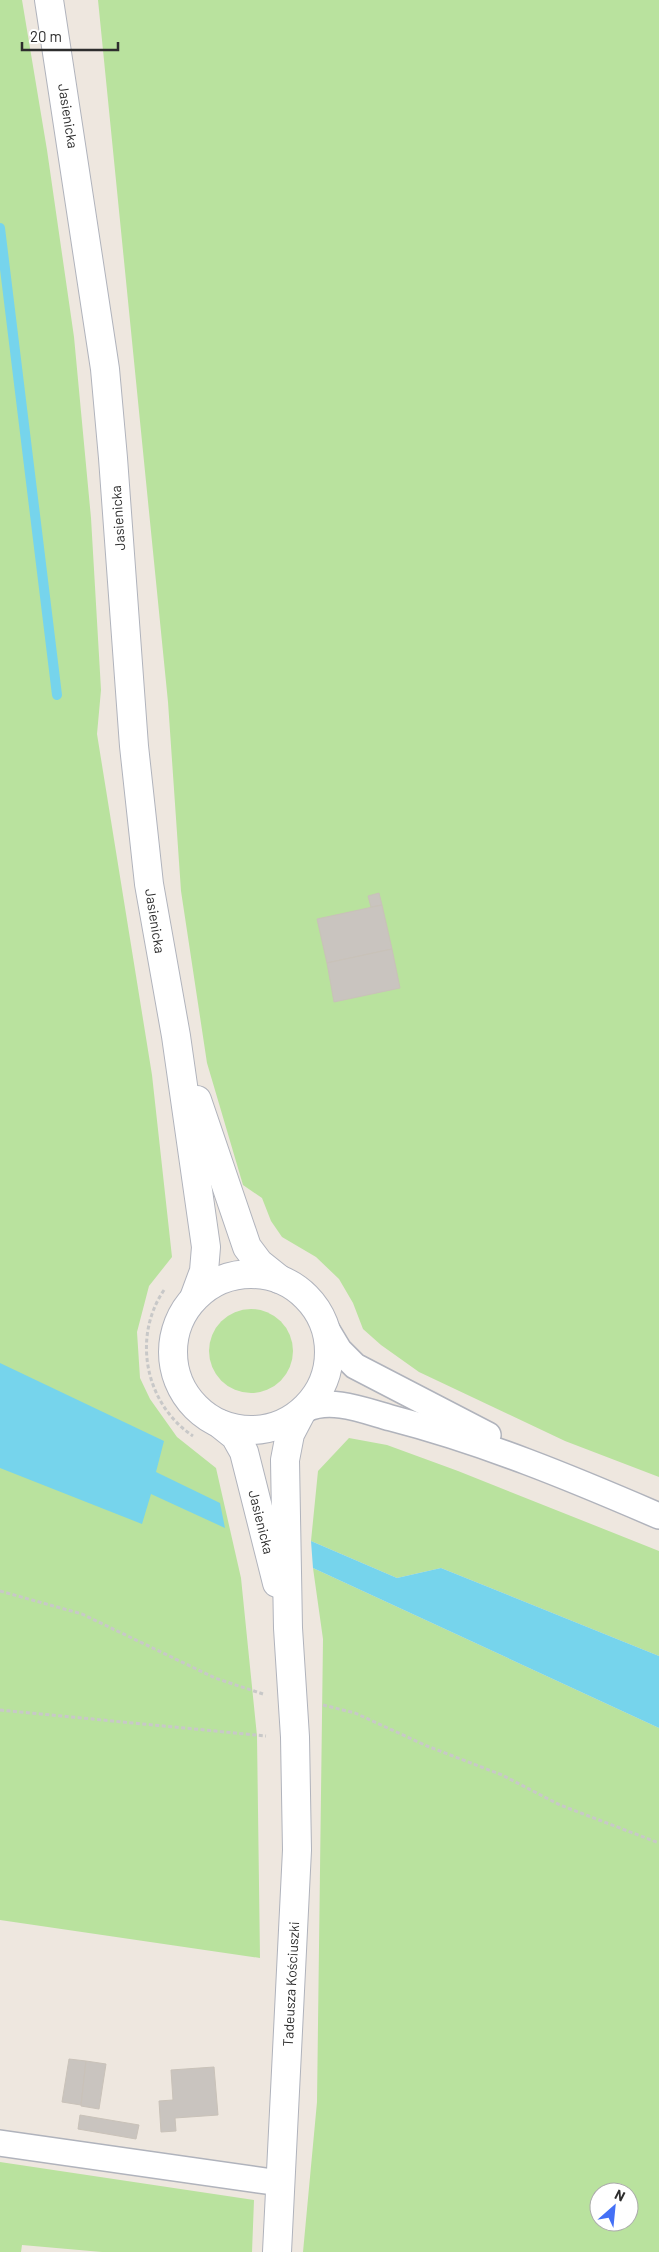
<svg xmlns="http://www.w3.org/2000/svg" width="659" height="2252" font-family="Barlow,sans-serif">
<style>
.green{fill:#b9e29e;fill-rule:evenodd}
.water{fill:#76d4ec}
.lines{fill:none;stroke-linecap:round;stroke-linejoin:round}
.stream{stroke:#76d4ec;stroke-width:10}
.building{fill:#c9c4bf;stroke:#c9c2b9}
.minor-casing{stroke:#b0b3bc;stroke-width:28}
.secondary-casing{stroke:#b0b3bc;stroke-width:30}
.path{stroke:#c8c8c8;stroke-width:3;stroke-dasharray:4 2.5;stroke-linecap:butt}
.minor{stroke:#fff;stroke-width:25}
.secondary{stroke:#fff;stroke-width:28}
.labels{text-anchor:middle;stroke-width:5;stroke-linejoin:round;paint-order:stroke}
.street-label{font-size:14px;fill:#2d2d2d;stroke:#fff}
</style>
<rect width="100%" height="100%" fill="#eee7df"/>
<g class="green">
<polygon points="0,0 22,0 47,150 74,337 91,518 101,690 97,734 152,1075 172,1257 149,1286 137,1332 140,1378 150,1399 177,1437 216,1468 241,1578 257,1736 260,1958 0,1920"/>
<polygon points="98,0 659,0 659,1477 565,1441 419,1372 381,1345 363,1329 353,1303 339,1279 316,1257 282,1237 271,1221 262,1198 243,1185 207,1063 181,891 168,702"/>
<circle cx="251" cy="1351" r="42"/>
<polygon points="349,1438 387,1445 458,1471 659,1551 659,1656 441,1568 397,1578 311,1541 318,1471"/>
<path d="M313 1568 659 1728V2252H303L317 2102 323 1639ZM599 2192H629V2222H599Z"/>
<polygon points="0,2162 254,2200 252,2252 102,2252 22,2245 21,2252 0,2252"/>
</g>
<g class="water">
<polygon points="0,1363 164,1441 156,1472 220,1503 225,1528 151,1494 142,1524 0,1468"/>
<polygon points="311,1541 397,1578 441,1568 659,1656 659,1728 313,1568"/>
</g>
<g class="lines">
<polyline class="stream" points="0,228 57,695"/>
</g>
<g class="building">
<polygon points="379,893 382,905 371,907 368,896"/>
<polygon points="382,905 392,949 327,963 317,919"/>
<polygon points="392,949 400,988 334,1002 327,963"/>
<polygon points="69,2059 86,2061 81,2105 62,2102"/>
<polygon points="86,2061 106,2064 99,2109 81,2106"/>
<polygon points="214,2067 218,2115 175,2118 176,2131 161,2132 159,2101 173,2100 171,2070"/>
<polygon points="80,2115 139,2125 136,2139 78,2129"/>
</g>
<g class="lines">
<defs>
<g id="minor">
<polyline points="327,1330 339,1350 355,1366 488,1435"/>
<path d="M306 1409C332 1397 365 1411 391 1418 484 1442 571 1478 659 1516"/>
<polyline points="0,2143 280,2183"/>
</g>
<g id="secondary">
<polyline points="49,0 105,369 113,458 134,746 149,884 176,1036 206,1247 204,1271 194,1298"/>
<polyline points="197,1100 247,1247 259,1263 279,1279"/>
<circle cx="251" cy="1352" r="78"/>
<polyline points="220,1424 235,1436 244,1452 277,1583"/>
<polyline points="277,2252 297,1850 295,1737 288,1628 285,1460 290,1434 301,1413"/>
</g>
</defs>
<use href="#minor" class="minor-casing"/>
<use href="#secondary" class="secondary-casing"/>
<g class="path">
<path d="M164 1290C132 1337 145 1404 193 1436"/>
<polyline points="0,1591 82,1614 215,1678 263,1694"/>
<polyline points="323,1705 355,1713 427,1746 502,1775 560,1805 659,1843"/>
<polyline points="0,1710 266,1736"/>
</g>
<use href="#minor" class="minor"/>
<use href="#secondary" class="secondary"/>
</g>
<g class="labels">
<g class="street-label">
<text transform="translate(68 116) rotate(81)" y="5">Jasienicka</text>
<text transform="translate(118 518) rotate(-94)" y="5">Jasienicka</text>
<text transform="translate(155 921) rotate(81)" y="5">Jasienicka</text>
<text transform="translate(261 1522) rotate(76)" y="5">Jasienicka</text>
<text transform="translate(291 1984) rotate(-87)" y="5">Tadeusza Kościuszki</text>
</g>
</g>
<g transform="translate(614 2207) rotate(27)"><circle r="24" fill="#ffffff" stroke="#ababab"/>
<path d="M0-4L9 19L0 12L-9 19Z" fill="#4470f6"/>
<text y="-8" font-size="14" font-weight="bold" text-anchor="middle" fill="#2d2d2d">N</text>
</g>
<path d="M22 42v8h96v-8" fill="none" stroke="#2d2d2d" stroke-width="2.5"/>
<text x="30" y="42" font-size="15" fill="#2d2d2d" stroke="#ffffff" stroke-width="4" paint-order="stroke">20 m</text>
</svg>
